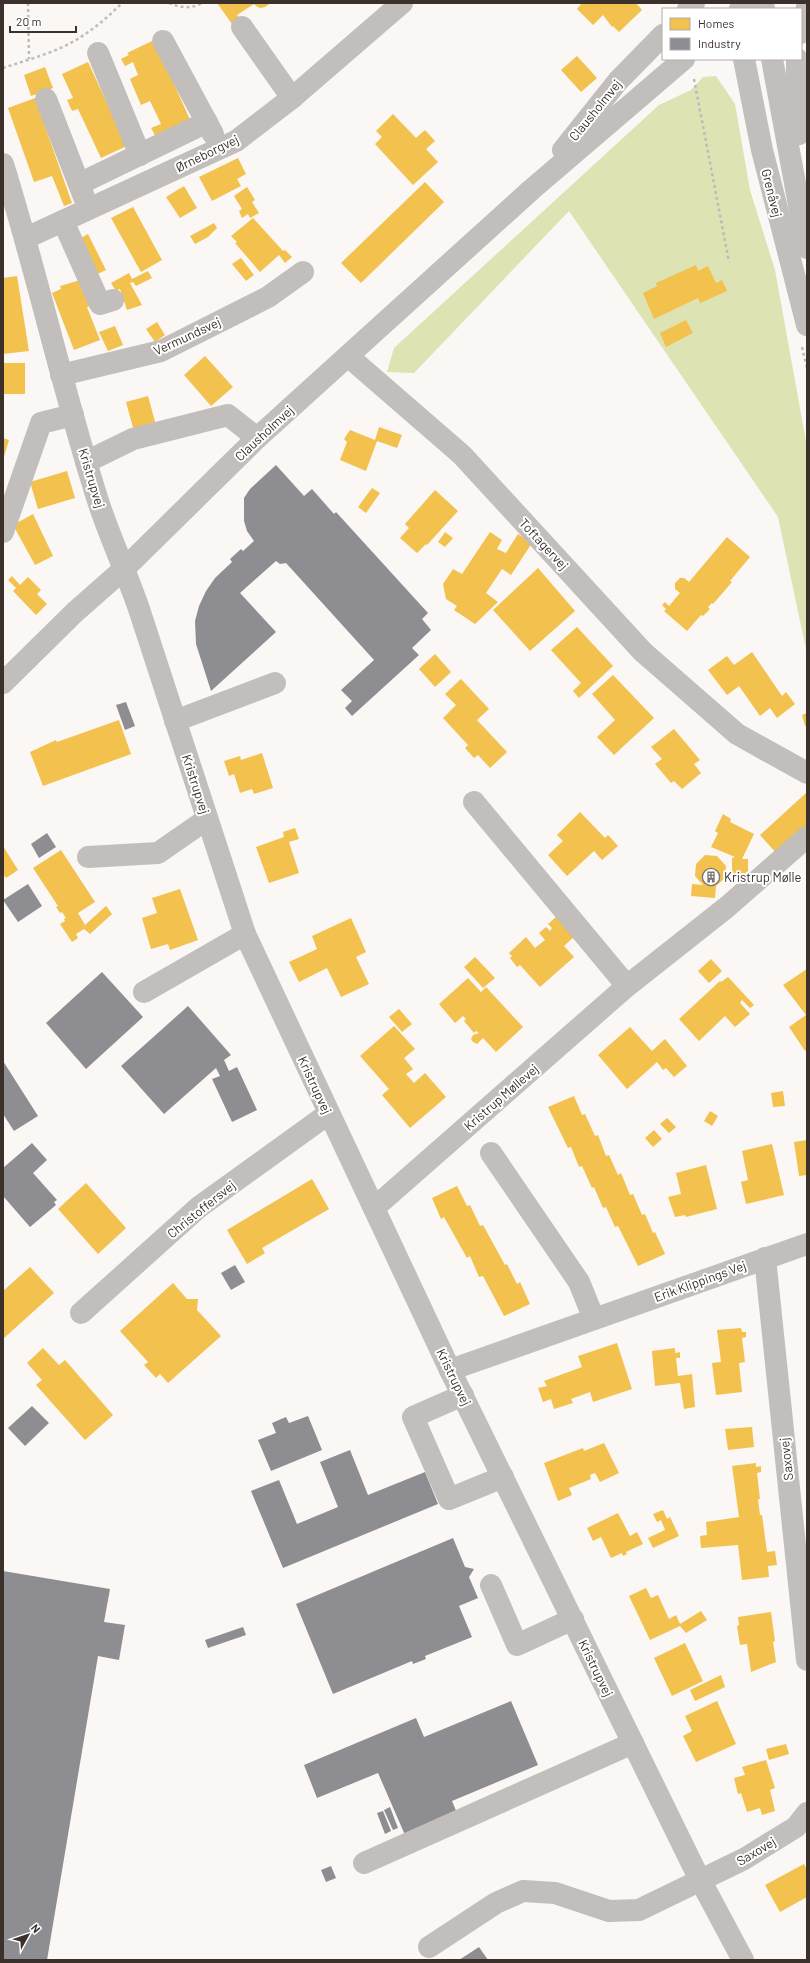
<svg xmlns="http://www.w3.org/2000/svg" width="810" height="1963" font-family="Barlow,sans-serif">
<style>
.green{fill:#dee3b4}
.homes{fill:#f2c14e}
.industry{fill:#8d8d92}
.lines{fill:none;stroke-linecap:round;stroke-linejoin:round}
.path{stroke:#bfbbb9;stroke-width:2.5;stroke-dasharray:3 3;stroke-linecap:butt}
.minor{stroke:#c2bebb;stroke-width:22}
.labels{text-anchor:middle;stroke-width:4;stroke-linejoin:round;paint-order:stroke}
.street-label{font-size:13px;fill:#3b302a;stroke:#fff}
.poi-label{font-size:13px;fill:#3b302a;stroke:#fff;text-anchor:start}
</style>
<rect width="100%" height="100%" fill="#fbf7f5"/>
<polygon class="green" points="716,76 735,104 750,190 775,270 807,447 807,654 778,517 569,211 414,373 387,372 394,348 659,105 691,90 703,77"/>
<g class="homes">
<polygon points="217,3 271,3 265,7 260,8 256,6 254,4 237,15 244,26 237,31"/>
<polygon points="582,3 636,3 642,10 619,32 613,26 612,27 603,15 593,25 577,9"/>
<polygon points="154,40 192,124 156,137 151,128 161,124 150,101 141,105 130,79 138,75 133,62 125,66 121,59 129,55 127,53"/>
<polygon points="577,56 597,78 581,92 561,70"/>
<polygon points="88,62 127,146 101,158 78,109 72,111 67,100 73,98 62,74"/>
<polygon points="45,67 53,88 31,96 24,75"/>
<polygon points="35,98 72,203 64,206 52,176 34,182 8,108"/>
<polygon points="393,114 416,138 425,130 435,141 426,149 438,162 413,185 375,144 382,137 376,131"/>
<polygon points="238,158 246,174 237,179 241,186 212,201 199,177"/>
<polygon points="425,182 444,202 361,283 341,263"/>
<polygon points="184,186 197,208 180,218 166,197"/>
<polygon points="247,187 255,200 252,202 259,213 250,218 248,214 242,218 239,211 242,209 234,196"/>
<polygon points="133,207 162,260 141,272 111,218"/>
<polygon points="253,218 283,251 285,250 292,257 285,263 279,255 260,272 235,243 237,242 231,236"/>
<polygon points="214,223 217,228 208,237 195,244 190,236"/>
<polygon points="88,234 106,270 93,276 75,241"/>
<polygon points="241,258 254,275 246,281 232,264"/>
<polygon points="696,265 698,271 708,266 716,283 722,280 727,291 700,303 698,298 654,319 643,293 657,286 656,283"/>
<polygon points="148,271 152,278 136,286 133,282 130,283 142,305 127,310 120,289 116,291 111,283 129,273 132,279"/>
<polygon points="17,276 29,351 3,354 3,278"/>
<polygon points="84,279 94,305 87,307 100,340 74,350 52,293 61,289 60,286"/>
<polygon points="686,320 693,333 666,347 660,333"/>
<polygon points="157,322 165,335 155,342 146,329"/>
<polygon points="115,326 123,345 108,351 99,332"/>
<polygon points="205,356 233,387 211,406 184,375"/>
<rect x="3" y="363" width="22" height="31"/>
<polygon points="148,396 160,440 138,446 126,402"/>
<polygon points="379,427 402,435 397,448 377,441 366,471 340,460 347,442 344,439 350,430 375,440"/>
<polygon points="3,438 9,440 3,460"/>
<polygon points="67,471 75,498 38,509 30,482"/>
<polygon points="372,488 380,493 366,513 358,507"/>
<polygon points="435,490 458,511 427,545 426,544 417,553 400,538 409,528 405,524"/>
<polygon points="33,514 53,556 35,565 13,525"/>
<polygon points="445,532 453,538 445,547 438,542"/>
<polygon points="490,532 502,540 497,549 506,553 518,534 532,543 511,575 502,569 486,593 498,602 475,624 454,610 457,606 446,599 443,584 453,569 462,574"/>
<polygon points="727,537 750,557 730,581 732,582 713,604 712,603 708,607 710,609 703,616 701,615 687,631 664,611 666,609 662,605 665,602 669,606 680,593 675,589 675,583 680,578 684,578 689,582"/>
<polygon points="538,568 575,611 530,651 493,610"/>
<polygon points="12,576 20,585 28,577 41,590 37,594 47,604 36,615 13,591 16,588 8,580"/>
<polygon points="577,627 613,666 579,698 573,691 581,683 551,650"/>
<polygon points="752,652 782,696 786,692 795,704 777,718 770,708 760,716 739,686 727,695 708,670 727,656 734,665"/>
<polygon points="435,654 451,672 435,687 419,669"/>
<polygon points="613,675 654,718 614,755 597,737 615,720 592,694"/>
<polygon points="461,679 489,709 477,720 507,752 490,768 478,755 474,758 465,748 468,745 443,718 456,705 445,694"/>
<polygon points="807,713 807,726 805,726 802,715"/>
<polygon points="119,720 131,754 43,786 30,752 56,740 57,742"/>
<polygon points="674,729 700,760 694,764 701,773 682,789 674,781 671,783 655,764 662,759 651,747"/>
<polygon points="262,753 273,788 254,794 252,789 240,793 234,774 229,776 224,761 240,756 241,760"/>
<polygon points="806,793 807,794 807,826 777,854 760,835"/>
<polygon points="580,812 605,838 608,835 618,846 602,860 594,851 567,876 548,855 563,841 557,835"/>
<polygon points="723,814 731,819 730,822 754,834 742,859 748,859 748,879 732,879 732,858 735,857 711,847 718,833 715,831"/>
<polygon points="295,828 299,839 289,842 299,873 269,883 256,847 284,837 283,832"/>
<polygon points="3,846 18,870 6,878 3,874"/>
<polygon points="61,850 95,902 78,913 85,925 106,906 112,914 90,934 84,929 76,934 78,938 72,942 60,924 65,921 64,919 66,918 62,912 60,913 56,907 58,906 33,868"/>
<polygon points="705,855 717,856 726,866 725,878 716,886 715,898 691,896 692,884 703,885 695,876 696,864"/>
<polygon points="180,889 198,940 170,950 168,944 151,949 142,918 157,913 152,898"/>
<polygon points="556,917 574,937 564,946 574,957 540,987 520,965 517,967 510,958 512,956 509,953 526,937 535,948 545,940 539,933 546,927 550,931 552,928 548,924"/>
<polygon points="351,918 366,952 356,957 369,984 341,997 327,968 299,982 289,962 317,949 312,936"/>
<polygon points="475,957 495,978 483,988 464,967"/>
<polygon points="711,959 722,971 709,983 698,971"/>
<polygon points="807,969 807,1049 805,1051 789,1027 806,1015 783,985"/>
<polygon points="728,977 754,1005 750,1008 742,1000 740,1003 750,1014 735,1027 725,1016 699,1041 679,1019 720,981 721,982"/>
<polygon points="468,978 481,992 486,987 523,1027 496,1052 483,1038 477,1044 473,1042 471,1039 473,1035 479,1033 476,1031 474,1033 464,1021 466,1019 463,1016 455,1023 439,1004"/>
<polygon points="399,1009 412,1024 402,1032 389,1017"/>
<polygon points="394,1026 415,1049 404,1058 413,1069 406,1074 414,1083 425,1073 446,1097 410,1128 382,1095 389,1089 360,1056"/>
<polygon points="630,1027 652,1051 665,1039 687,1066 674,1077 666,1068 663,1070 657,1062 627,1089 598,1055"/>
<polygon points="783,1091 785,1106 773,1107 771,1093"/>
<polygon points="574,1096 582,1115 585,1114 595,1136 598,1135 606,1156 609,1155 618,1175 621,1173 630,1195 633,1194 642,1215 645,1214 653,1233 655,1232 665,1254 638,1266 618,1226 615,1227 606,1207 603,1208 594,1187 592,1188 582,1166 579,1167 571,1147 568,1148 548,1107"/>
<polygon points="710,1111 718,1116 712,1126 704,1121"/>
<polygon points="667,1118 676,1127 669,1133 660,1124"/>
<polygon points="654,1130 662,1139 653,1147 645,1138"/>
<polygon points="807,1140 807,1175 799,1176 794,1142"/>
<polygon points="772,1144 784,1195 746,1204 741,1182 748,1180 742,1151"/>
<polygon points="706,1165 717,1209 686,1217 685,1215 675,1217 668,1197 681,1194 676,1173"/>
<polygon points="312,1179 329,1209 262,1248 265,1253 247,1264 227,1230"/>
<polygon points="86,1183 126,1228 98,1254 58,1209"/>
<polygon points="457,1186 467,1206 470,1205 480,1226 483,1225 505,1265 507,1264 517,1284 520,1282 530,1304 504,1316 483,1276 479,1277 470,1256 467,1258 444,1217 441,1219 432,1198"/>
<polygon points="30,1267 54,1293 4,1338 3,1291"/>
<polygon points="173,1283 187,1299 198,1299 197,1310 221,1336 168,1383 160,1374 156,1378 144,1365 148,1362 120,1331"/>
<polygon points="741,1328 742,1332 746,1332 746,1337 742,1338 745,1362 739,1363 742,1392 716,1395 712,1363 721,1362 717,1330"/>
<polygon points="617,1343 632,1389 593,1402 590,1392 571,1399 573,1403 554,1409 551,1399 543,1402 538,1388 547,1386 544,1381 582,1367 578,1356"/>
<polygon points="43,1348 59,1365 65,1360 113,1415 85,1440 36,1385 42,1380 27,1363"/>
<polygon points="675,1348 675,1353 680,1352 680,1358 676,1358 678,1376 692,1374 695,1407 684,1409 680,1383 655,1386 652,1351"/>
<polygon points="752,1427 754,1447 728,1450 725,1429"/>
<polygon points="604,1443 619,1473 600,1482 595,1473 590,1475 591,1479 569,1488 572,1495 558,1501 544,1463 583,1448 584,1451"/>
<polygon points="756,1463 756,1467 761,1466 761,1472 757,1473 760,1499 758,1499 760,1515 762,1515 767,1552 775,1551 777,1565 768,1566 769,1577 742,1580 738,1545 701,1548 700,1536 707,1535 706,1522 739,1517 732,1466"/>
<polygon points="663,1510 667,1519 670,1517 679,1536 653,1548 648,1538 665,1530 661,1520 657,1522 653,1514"/>
<polygon points="618,1513 630,1536 637,1532 643,1544 626,1552 627,1554 623,1556 622,1553 611,1558 601,1537 593,1541 587,1528"/>
<polygon points="646,1588 651,1598 658,1595 669,1619 676,1615 680,1624 701,1611 707,1620 686,1633 680,1626 650,1640 629,1596"/>
<polygon points="771,1612 775,1641 773,1642 776,1662 751,1672 747,1644 740,1645 737,1626 739,1625 738,1617"/>
<polygon points="685,1643 703,1681 672,1696 654,1658"/>
<polygon points="721,1675 725,1687 695,1701 690,1690"/>
<polygon points="717,1701 736,1744 696,1762 683,1736 692,1731 685,1716"/>
<polygon points="786,1744 789,1754 769,1760 766,1749"/>
<polygon points="766,1760 775,1788 770,1790 775,1811 762,1815 760,1808 747,1812 741,1793 738,1794 734,1778 745,1775 742,1767"/>
<polygon points="804,1864 807,1870 807,1897 780,1912 765,1885"/>
</g>
<g class="industry">
<polygon points="276,465 304,496 312,489 334,514 336,512 428,613 422,619 431,630 412,648 419,655 352,716 345,708 352,701 341,690 374,660 286,563 280,564 276,561 240,593 276,632 211,691 196,644 195,621 199,606 206,591 215,578 232,562 230,559 241,549 243,551 254,541 247,531 244,521 244,498 250,489"/>
<polygon points="126,702 135,726 125,730 116,705"/>
<polygon points="47,833 56,847 39,858 31,844"/>
<polygon points="28,884 42,906 18,922 3,900"/>
<polygon points="102,972 143,1017 86,1069 46,1023"/>
<polygon points="188,1006 231,1055 224,1060 229,1071 237,1067 257,1110 232,1122 212,1079 220,1076 216,1068 164,1114 121,1066"/>
<polygon points="3,1061 38,1116 14,1131 3,1114"/>
<polygon points="32,1143 47,1160 33,1173 57,1200 54,1202 56,1205 30,1227 3,1196 3,1168"/>
<polygon points="235,1265 245,1282 231,1290 221,1273"/>
<polygon points="32,1406 49,1423 25,1446 8,1428"/>
<polygon points="308,1416 322,1450 271,1471 258,1440 276,1433 272,1423 286,1417 289,1423"/>
<polygon points="350,1450 368,1495 425,1472 438,1504 283,1568 251,1491 279,1480 297,1524 338,1507 320,1462"/>
<polygon points="453,1538 465,1567 474,1569 469,1577 478,1598 459,1606 472,1637 425,1656 426,1659 413,1664 412,1661 333,1694 296,1604"/>
<polygon points="3,1571 110,1589 104,1622 125,1625 119,1660 98,1656 47,1960 3,1960"/>
<polygon points="243,1627 246,1635 208,1648 205,1640"/>
<polygon points="511,1701 538,1765 452,1801 457,1813 405,1835 378,1773 317,1798 304,1765 416,1718 424,1737"/>
<polygon points="390,1807 398,1828 393,1830 384,1810"/>
<polygon points="383,1811 391,1831 385,1834 377,1813"/>
<polygon points="331,1866 336,1878 326,1882 321,1870"/>
<polygon points="479,1947 488,1960 459,1960"/>
</g>
<g class="lines">
<g class="path">
<polyline points="28,3 29,59"/>
<path d="M169 3C181 8 191 9 202 3"/>
<path d="M3 68C27 60 54 53 76 40 93 30 108 17 122 3"/>
<polyline points="694,79 729,262"/>
<polyline points="802,347 807,368"/>
</g>
<g class="minor">
<polyline points="763,3 764,9"/>
<polyline points="688,9 694,3"/>
<polyline points="740,9 746,3"/>
<polyline points="242,27 292,98"/>
<polyline points="801,33 807,7"/>
<polyline points="163,41 213,134"/>
<polyline points="98,53 140,155"/>
<polyline points="744,59 762,150 807,325"/>
<polyline points="772,59 807,248"/>
<polyline points="797,59 797,119 799,134"/>
<polyline points="46,99 84,197"/>
<polyline points="563,150 618,81 663,35"/>
<path d="M3 164C38 276 63 392 99 504 111 540 127 574 139 609L245 934 450 1370 696 1872 743 1960"/>
<polyline points="79,184 207,122"/>
<polyline points="63,221 100,304 113,300"/>
<polyline points="26,238 236,141 292,98 402,3"/>
<polyline points="349,357 462,455 643,652 737,734 807,773"/>
<polyline points="61,375 161,351 268,297 303,272"/>
<polyline points="86,462 133,439 228,415 257,438"/>
<polyline points="3,532 41,423 73,415"/>
<polyline points="3,683 75,612 125,568 257,438 531,190 684,59"/>
<polyline points="175,721 275,683"/>
<polyline points="474,802 627,986"/>
<polyline points="88,857 158,853 207,819"/>
<polyline points="144,992 245,934"/>
<polyline points="491,1153 579,1282 594,1319"/>
<polyline points="374,1208 627,986 727,907 807,837"/>
<polyline points="765,1258 807,1660"/>
<polyline points="81,1313 199,1207 328,1114"/>
<polyline points="450,1370 807,1244"/>
<polyline points="463,1395 413,1417 449,1499 503,1477"/>
<polyline points="491,1585 517,1645 573,1619"/>
<polyline points="364,1863 633,1743"/>
<polyline points="429,1947 496,1903 523,1891 555,1893 609,1911 639,1910 744,1859 796,1827 807,1813"/>
</g>
</g>
<defs>
<symbol id="building-ring" viewBox="-11 -11 22 22"><circle r="9.5" fill="#fff" stroke="#7e7671" stroke-width="1.5"/><path d="M-4-6H4V6H1V3H-1V6H-4ZM-2.5-4.3h1.7v1.8h-1.7ZM.8-4.3h1.7v1.8H.8ZM-2.5-1h1.7V.8h-1.7ZM.8-1h1.7V.8H.8Z" fill="#7e7671"/></symbol>
</defs>
<g fill-rule="evenodd">
<use href="#building-ring" x="701" y="867" width="20" height="20"/>
</g>
<g class="labels">
<g class="street-label">
<text transform="translate(595 110) rotate(-51)" y="5">Clausholmvej</text>
<text transform="translate(207 153) rotate(-26)" y="5">Ørneborgvej</text>
<text transform="translate(772 193) rotate(76)" y="5">Grenåvej</text>
<text transform="translate(187 336) rotate(-25)" y="5">Vermundsvej</text>
<text transform="translate(264 433) rotate(-43)" y="5">Clausholmvej</text>
<text transform="translate(92 478) rotate(73)" y="5">Kristrupvej</text>
<text transform="translate(544 544) rotate(47)" y="5">Toftagervej</text>
<text transform="translate(196 784) rotate(72)" y="5">Kristrupvej</text>
<text transform="translate(315 1085) rotate(65)" y="5">Kristrupvej</text>
<text transform="translate(501 1097) rotate(-41)" y="5">Kristrup Møllevej</text>
<text transform="translate(201 1209) rotate(-39)" y="5">Christoffersvej</text>
<text transform="translate(700 1281) rotate(-20)" y="5">Erik Klippings Vej</text>
<text transform="translate(454 1377) rotate(64)" y="5">Kristrupvej</text>
<text transform="translate(786 1459) rotate(-96)" y="5">Saxovej</text>
<text transform="translate(596 1668) rotate(64)" y="5">Kristrupvej</text>
<text transform="translate(756 1851) rotate(-31)" y="5">Saxovej</text>
</g>
<g class="poi-label">
<text x="724" y="882">Kristrup Mølle</text>
</g>
</g>
<rect width="810" height="1963" fill="none" stroke="#3b302a" stroke-width="8"/>
<rect x="662" y="8" width="140" height="52" fill="#ffffff" stroke="#b1acaa"/>
<rect x="670" y="18" width="20" height="12" fill="#f2c14e" stroke="#b1acaa"/>
<text x="698" y="28" font-size="12" fill="#3b302a">Homes</text>
<rect x="670" y="38" width="20" height="12" fill="#8d8d92" stroke="#b1acaa"/>
<text x="698" y="48" font-size="12" fill="#3b302a">Industry</text>
<g transform="translate(28 1935) rotate(50)" stroke="#ffffff" stroke-width="3" paint-order="stroke">
<path d="M0-3L7 15L0 10L-7 15Z" fill="#3b302a"/>
<text y="-6" font-size="11" font-weight="bold" text-anchor="middle" fill="#3b302a">N</text>
</g>
<path d="M10 26v6h66v-6" fill="none" stroke="#3b302a" stroke-width="2"/>
<text x="16" y="26" font-size="12" fill="#3b302a" stroke="#ffffff" stroke-width="3" paint-order="stroke">20 m</text>
</svg>
